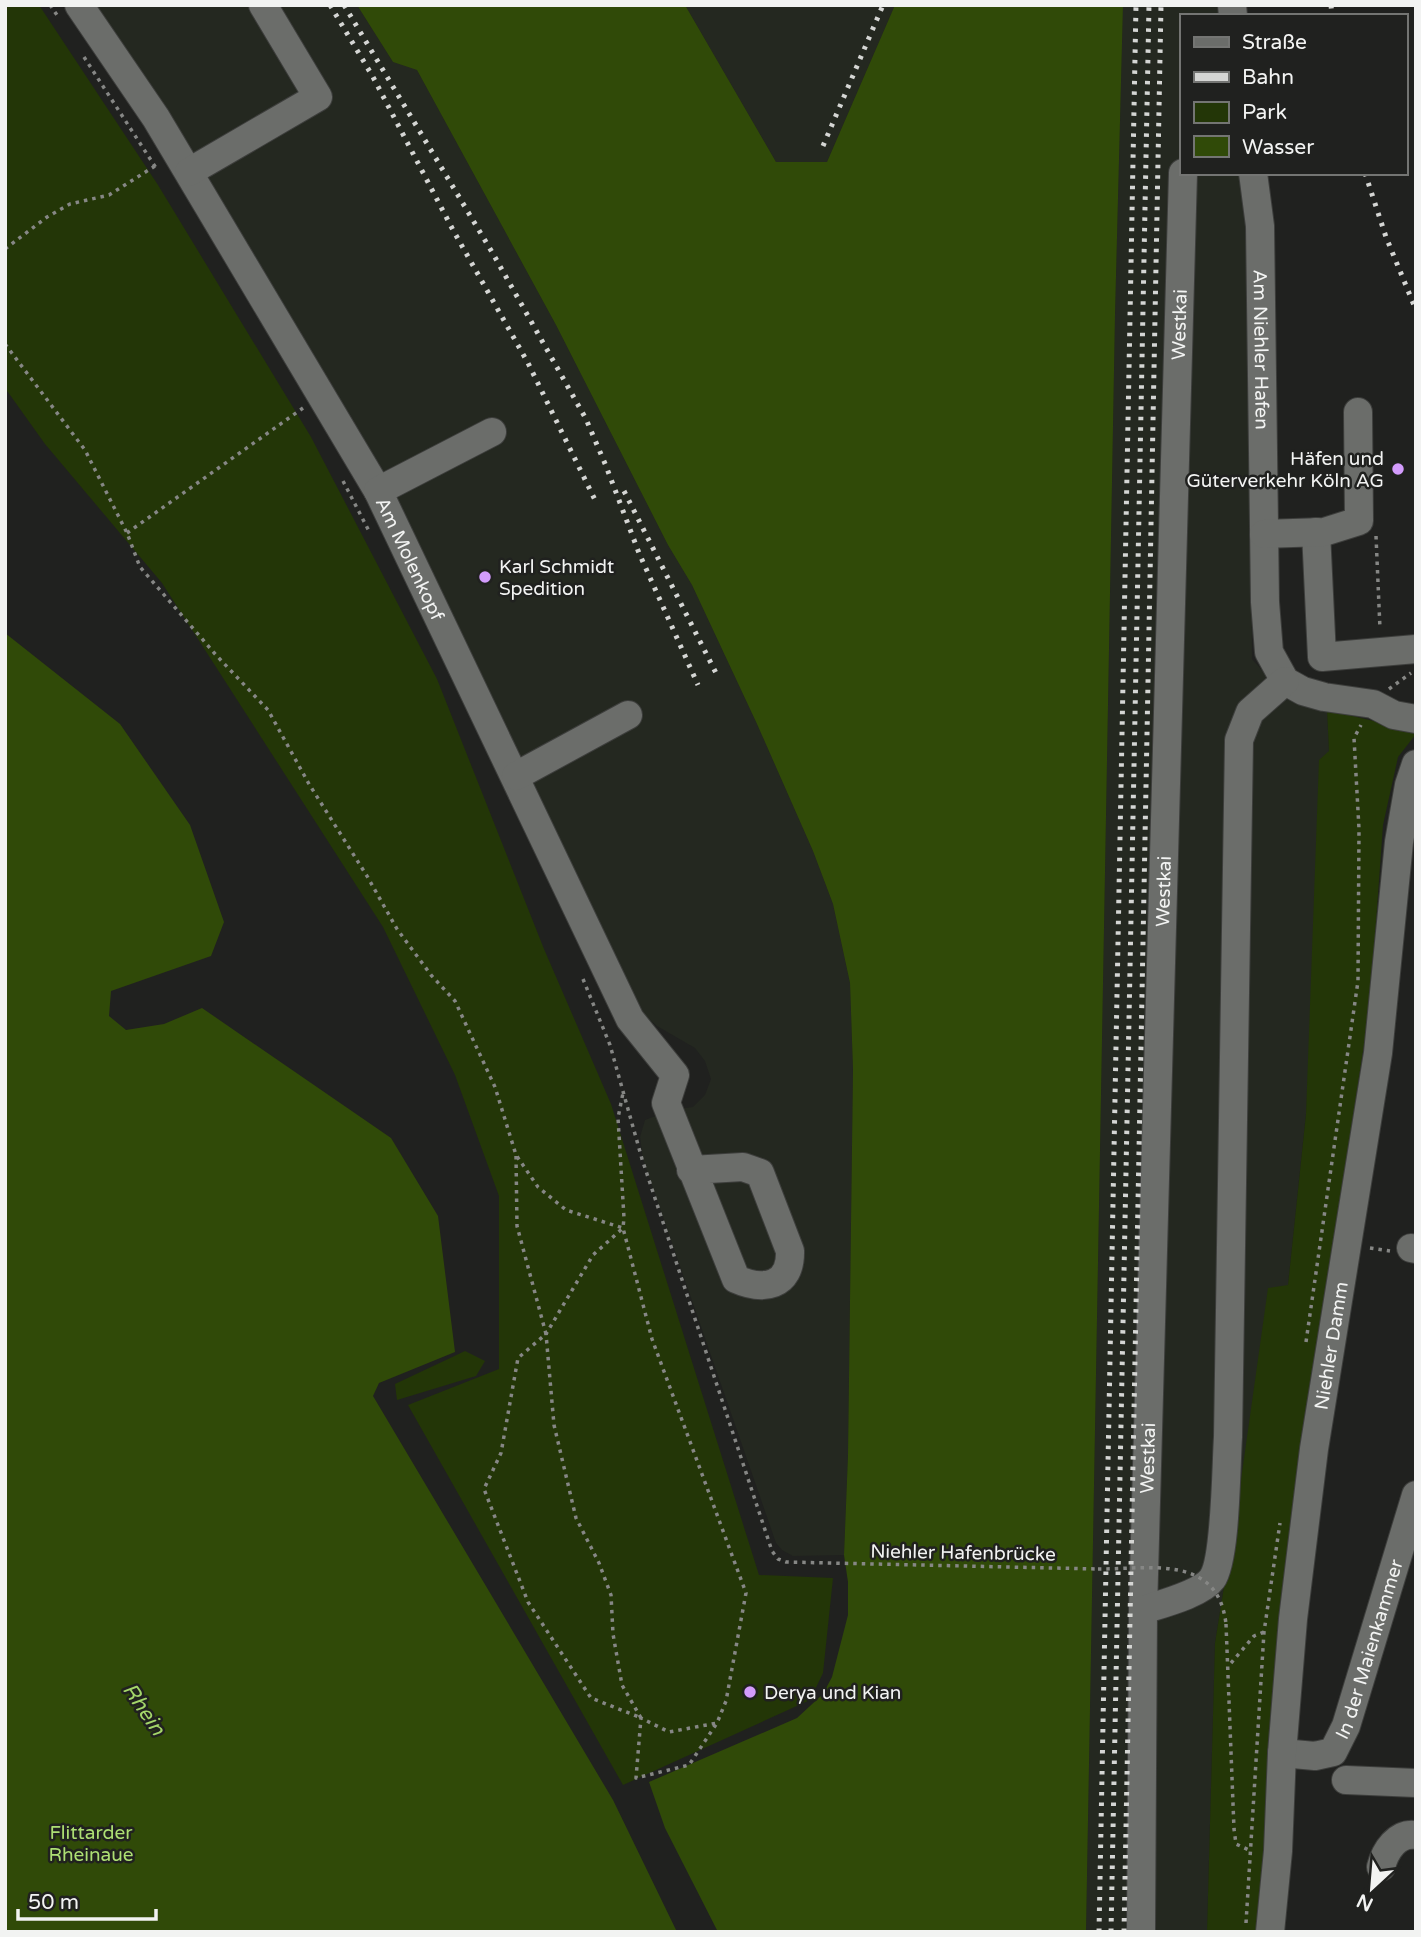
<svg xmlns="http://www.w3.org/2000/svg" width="1421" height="1937" font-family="'Varela Round',sans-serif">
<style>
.built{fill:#242820}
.green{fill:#233607}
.water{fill:#304a08}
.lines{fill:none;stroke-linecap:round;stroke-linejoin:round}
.minor-casing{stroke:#3d3e3c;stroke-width:30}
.path{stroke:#868785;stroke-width:3.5;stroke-dasharray:3.5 5;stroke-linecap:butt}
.minor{stroke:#6b6d6a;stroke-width:28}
.rail{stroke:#d5d6d4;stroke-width:5;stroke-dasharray:3.5 7;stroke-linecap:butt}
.path-bridge{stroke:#868785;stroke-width:3.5;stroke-dasharray:3.5 5;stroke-linecap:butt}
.poi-dot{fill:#d39cfc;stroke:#20211f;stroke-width:2.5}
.labels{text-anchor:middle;stroke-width:5;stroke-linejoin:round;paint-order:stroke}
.street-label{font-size:19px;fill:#f2f3f2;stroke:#20211f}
.poi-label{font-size:19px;fill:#f2f3f2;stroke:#20211f;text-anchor:start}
.park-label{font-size:19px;fill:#addf73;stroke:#20211f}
.water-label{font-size:21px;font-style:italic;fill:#a4d66a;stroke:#20211f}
</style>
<rect width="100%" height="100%" fill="#20211f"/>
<g class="built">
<polygon points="90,5 357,5 393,62 417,70 556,325 668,545 692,585 757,724 813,851 833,904 850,983 853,1069 848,1455 844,1555 793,1556 782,1550 776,1543 643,1159 640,1137 645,1120 672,1110 693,1107 705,1095 711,1079 705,1061 695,1048 657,1026 634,1006 525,766"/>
<polygon points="685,5 895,5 827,162 776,162"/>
<polygon points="1123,5 1222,5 1223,16 1181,16 1181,173 1243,173 1250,225 1252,659 1285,696 1306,707 1327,710 1329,751 1306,1114 1288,1285 1241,1480 1215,1643 1207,1932 1086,1932 1115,315"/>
</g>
<g class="green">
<polygon points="5,5 39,5 158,185 311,437 437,679 544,949 611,1104 759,1575 833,1578 823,1673 810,1700 623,1785 408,1405 499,1369 499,1196 455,1075 383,927 162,583 45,444 5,388"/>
<polygon points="1327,710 1416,731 1416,734 1398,757 1383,825 1370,1005 1336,1228 1263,1932 1207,1932 1215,1643 1241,1480 1268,1288 1288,1285 1306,1114 1319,760 1329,751"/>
<polygon points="465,1351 485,1361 476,1376 397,1400 395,1384"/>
</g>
<g class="water">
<polygon points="357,5 685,5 776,162 827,162 895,5 1123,5 1115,315 1086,1932 718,1932 665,1828 649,1782 797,1718 823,1694 832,1677 848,1615 848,1582 844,1555 848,1455 853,1069 850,983 833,904 813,851 757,724 692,585 668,545 556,325 417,70 393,62"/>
<polygon points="5,633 120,724 190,825 224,922 211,956 111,991 109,1016 126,1030 164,1024 202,1008 391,1138 438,1216 455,1352 379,1383 373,1396 613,1800 677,1932 5,1932"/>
</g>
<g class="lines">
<defs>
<g id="minor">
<path id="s1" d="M79 5 156 118 378 491 630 1019 675 1075 666 1103 736 1279C763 1291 791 1287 790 1251L760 1173 743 1167 691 1170"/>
<polyline points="1232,5 1233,16"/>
<polyline points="189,172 318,97 263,5"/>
<path id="s2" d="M1253 173 1260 226 1265 602 1269 652 1285 681 1303 691 1324 697 1373 704 1394 715 1416 719"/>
<polyline points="378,491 492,432"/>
<polyline points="1316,532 1322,657 1416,649"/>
<polyline points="1264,534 1324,532 1359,521 1358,412"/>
<polyline points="516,776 628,715"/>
<polyline points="1411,1248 1416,1249"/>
<path id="s3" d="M1143 1610 1183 173"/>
<path id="s4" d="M1282 1753 1315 1756 1333 1752 1346 1726 1416 1495"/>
<polyline points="1346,1780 1416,1783"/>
<path d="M1381 1867C1385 1851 1397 1832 1416 1835"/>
<path d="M1141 1932 1143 1610C1161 1604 1201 1594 1212 1579 1226 1560 1226 1465 1228 1437L1239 740 1250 712 1285 681"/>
<path id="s5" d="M1270 1932 1278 1851 1282 1753 1293 1619 1314 1449 1378 1053 1399 842 1409 785 1416 764"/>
</g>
</defs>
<use href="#minor" class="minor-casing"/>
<g class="path">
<polyline points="50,5 59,18"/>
<polyline points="84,57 158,171"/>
<polyline points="5,249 47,217 70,204 109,195 155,166"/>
<polyline points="5,344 85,450 127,533 140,567 216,655 268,710 309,784 367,876 397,929 431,975 455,1001 495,1087 516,1155 538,1187 566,1210 623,1228 624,1218 618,1118 623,1093"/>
<polyline points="343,481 370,533"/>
<polyline points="127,533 303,408"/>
<polyline points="1376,536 1380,629"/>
<polyline points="1389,689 1411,673"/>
<polyline points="583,979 610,1045 642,1159 772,1551 778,1559 786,1562 1098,1569"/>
<polyline points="516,1156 517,1226 546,1334 518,1358 501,1453 484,1489 528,1602 591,1698 639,1717"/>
<polyline points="1370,1248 1390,1251"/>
<polyline points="1306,1342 1358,981 1359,829 1354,738 1361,725"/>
<polyline points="1226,1624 1234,1829 1236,1844 1251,1851"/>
<polyline points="1231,1663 1254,1636 1264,1632"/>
<polyline points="641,1718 622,1685 613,1634 611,1595 599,1563 576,1518 554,1425 546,1334 593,1255 623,1228 652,1339 746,1593 726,1701 717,1723 689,1765 636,1778 641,1718 669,1732 717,1723"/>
<polyline points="1246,1923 1264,1632 1280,1523"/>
</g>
<use href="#minor" class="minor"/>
<g class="rail">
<polyline points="330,5 373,77 453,230 528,363 597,504"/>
<polyline points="344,5 492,252 586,419 606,466 639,553 698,685"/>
<polyline points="1331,5 1332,16"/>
<polyline points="823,146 883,5"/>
<polyline points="1365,173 1386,237 1416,310"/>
<polyline points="624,491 718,677"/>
<polyline points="1099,1932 1136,5"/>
<polyline points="1111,1932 1149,5"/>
<polyline points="1124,1932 1161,5"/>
</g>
<path class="path-bridge" d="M1098 1569C1151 1569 1218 1554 1226 1624"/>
</g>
<g class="poi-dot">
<circle cx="1398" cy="469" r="7"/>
<circle cx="485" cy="577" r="7"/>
<circle cx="750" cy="1692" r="7"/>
</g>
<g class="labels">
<g class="street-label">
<text dy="7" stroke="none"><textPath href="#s3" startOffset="1286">Westkai</textPath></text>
<text dy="7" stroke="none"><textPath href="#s2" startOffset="177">Am Niehler Hafen</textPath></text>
<text dy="7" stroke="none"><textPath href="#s1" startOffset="646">Am Molenkopf</textPath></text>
<text dy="7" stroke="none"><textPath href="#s3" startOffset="719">Westkai</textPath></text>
<text dy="7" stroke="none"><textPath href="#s5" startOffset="590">Niehler Damm</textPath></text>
<text dy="7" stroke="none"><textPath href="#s3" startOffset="152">Westkai</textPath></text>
<text transform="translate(963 1552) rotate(1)" y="7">Niehler Hafenbrücke</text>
<text dy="7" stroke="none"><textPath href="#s4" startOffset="161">In der Maienkammer</textPath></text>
</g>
<g class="poi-label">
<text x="1384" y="465" text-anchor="end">Häfen und<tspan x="1384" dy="22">Güterverkehr Köln AG</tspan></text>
<text x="499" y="573">Karl Schmidt<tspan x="499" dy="22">Spedition</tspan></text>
<text x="764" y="1699">Derya und Kian</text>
</g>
<g class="park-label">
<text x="91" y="1839">Flittarder<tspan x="91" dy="22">Rheinaue</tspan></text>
</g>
<g class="water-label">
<text transform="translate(144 1709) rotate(56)" y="7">Rhein</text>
</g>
</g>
<rect width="1421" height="1937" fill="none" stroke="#f2f3f2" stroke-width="14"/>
<rect x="1180" y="14" width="228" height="161" fill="#20211f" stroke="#747573" stroke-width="2"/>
<rect x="1194" y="37" width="35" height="10" fill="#6b6d6a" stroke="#747573" stroke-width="2"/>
<text x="1242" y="49" font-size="21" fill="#f2f3f2">Straße</text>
<rect x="1194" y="72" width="35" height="10" fill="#d5d6d4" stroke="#747573" stroke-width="2"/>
<text x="1242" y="84" font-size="21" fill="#f2f3f2">Bahn</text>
<rect x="1194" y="102" width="35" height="21" fill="#233607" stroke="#747573" stroke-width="2"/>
<text x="1242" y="119" font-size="21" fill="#f2f3f2">Park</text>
<rect x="1194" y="136" width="35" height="21" fill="#304a08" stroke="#747573" stroke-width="2"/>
<text x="1242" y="154" font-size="21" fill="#f2f3f2">Wasser</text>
<g transform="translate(1372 1888) rotate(206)" stroke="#20211f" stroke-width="5" paint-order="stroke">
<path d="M0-5L12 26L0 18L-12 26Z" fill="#f2f3f2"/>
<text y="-10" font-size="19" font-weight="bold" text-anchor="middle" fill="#f2f3f2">N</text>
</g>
<path d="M18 1909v10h138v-10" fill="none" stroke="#f2f3f2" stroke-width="3.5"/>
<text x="28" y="1909" font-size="21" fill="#f2f3f2" stroke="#20211f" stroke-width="5" paint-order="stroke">50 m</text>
</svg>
